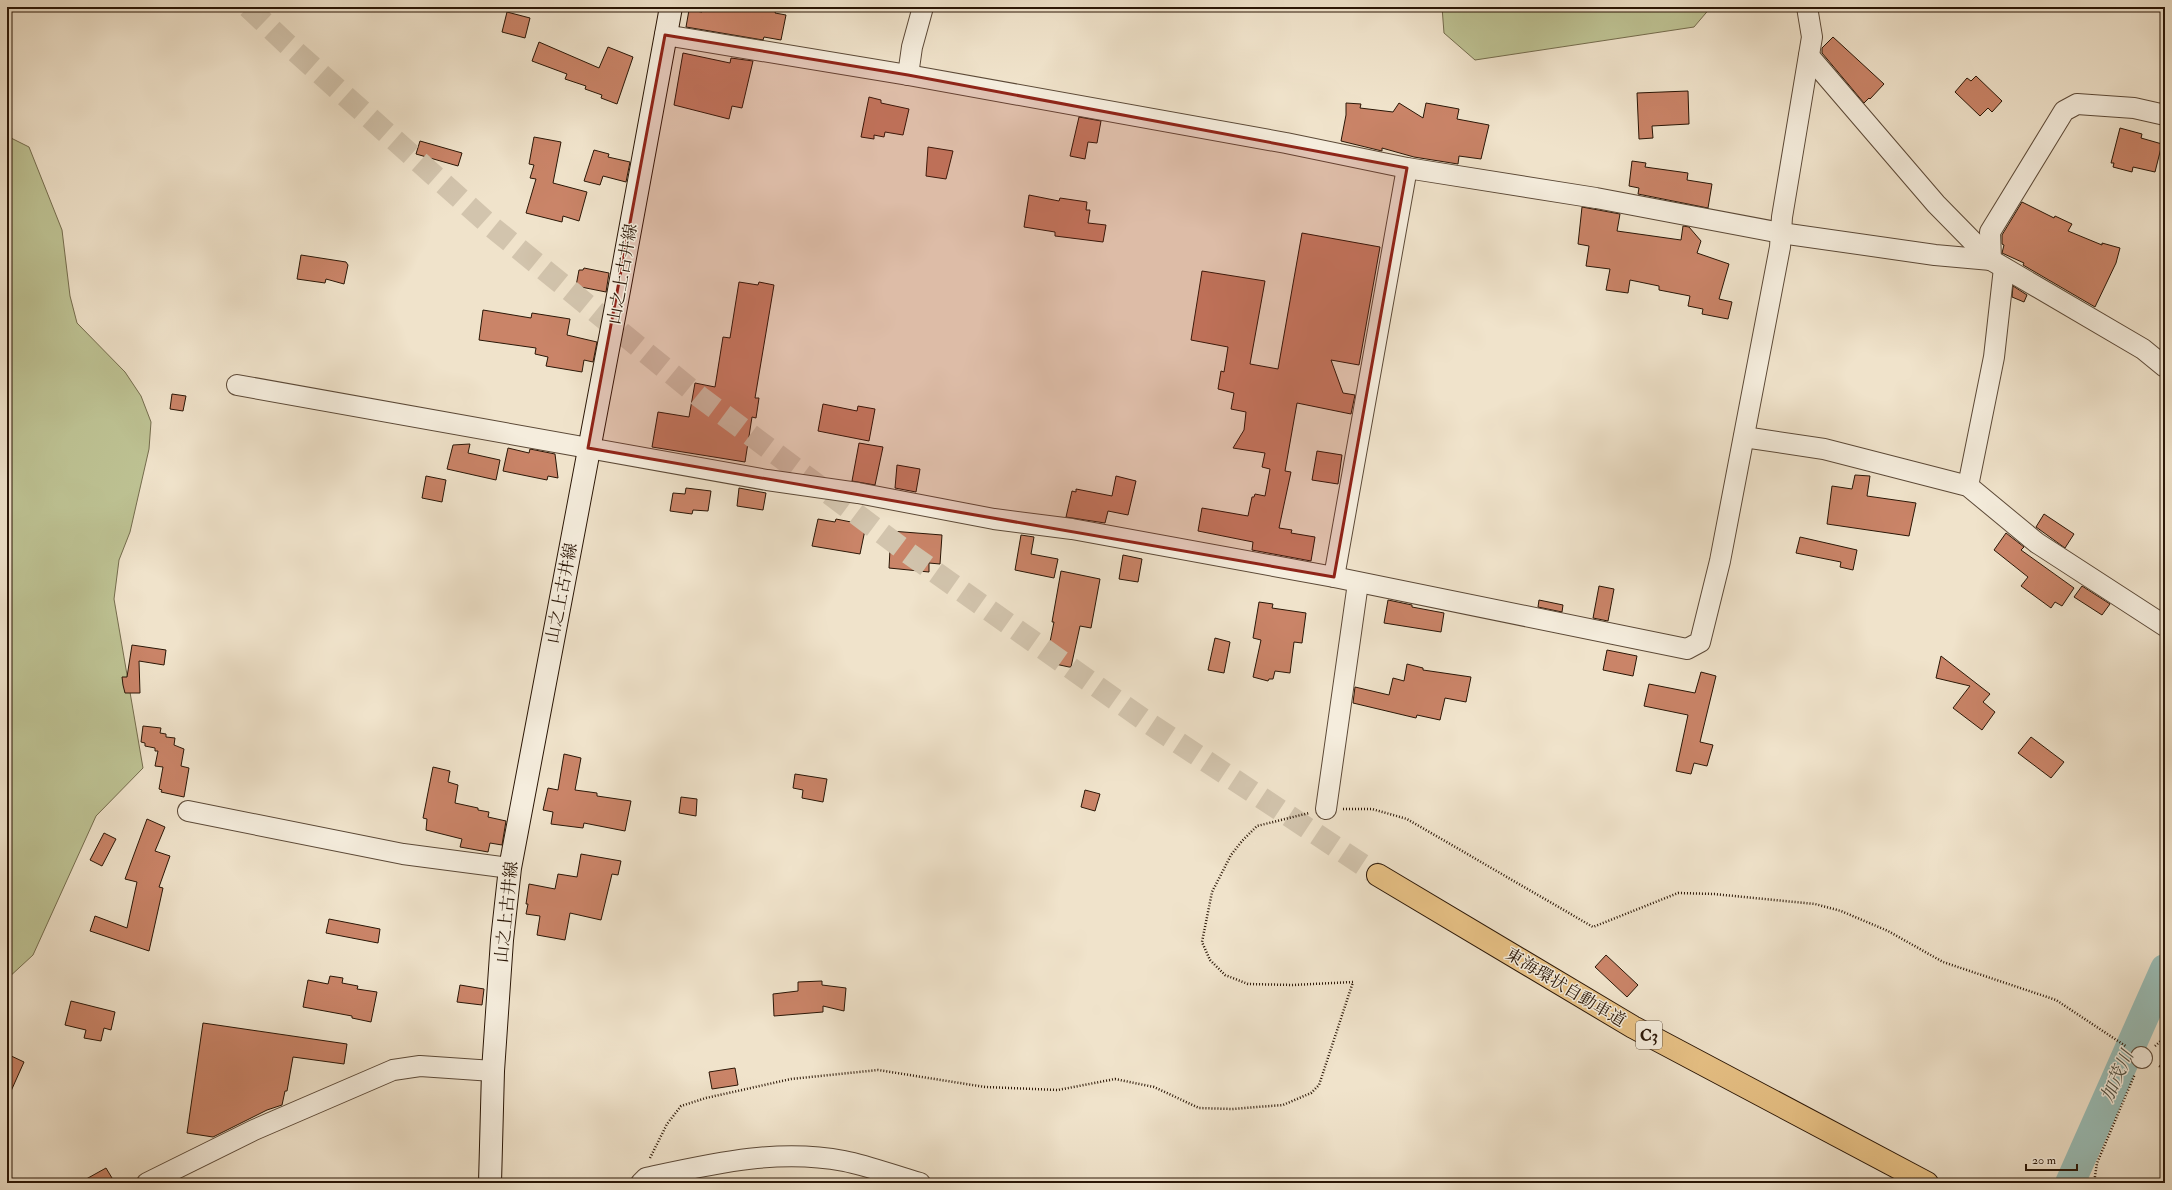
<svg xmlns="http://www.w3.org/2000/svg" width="2172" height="1190" font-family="'IM FELL Double Pica','Noto Serif JP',serif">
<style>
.green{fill:#bec394;stroke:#746c4d}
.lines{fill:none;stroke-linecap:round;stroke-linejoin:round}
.river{stroke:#9abeb7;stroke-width:30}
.building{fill:#ca8468;stroke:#2a1606}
.motorway-tunnel{stroke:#d2c4ad;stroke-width:22;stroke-dasharray:22 11;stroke-linecap:butt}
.minor-casing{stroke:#5c4937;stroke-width:22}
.secondary-casing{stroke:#2a1606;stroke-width:24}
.motorway-casing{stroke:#2a1606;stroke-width:24}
.path{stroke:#2a1606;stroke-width:2.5;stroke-dasharray:1 2;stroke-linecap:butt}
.minor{stroke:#f5eddd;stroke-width:20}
.secondary{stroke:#f5eddd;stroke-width:22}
.motorway{stroke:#e8c286;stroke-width:22}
.marked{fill:#8f2418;fill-opacity:0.2;stroke:#8f2418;stroke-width:3;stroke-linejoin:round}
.labels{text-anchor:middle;stroke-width:3;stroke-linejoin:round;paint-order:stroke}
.shield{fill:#f5eddd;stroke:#675646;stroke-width:1}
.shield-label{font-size:16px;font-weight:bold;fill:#2a1606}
.street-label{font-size:17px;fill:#2a1606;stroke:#f5eddd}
.water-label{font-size:18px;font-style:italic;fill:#515144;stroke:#f5eddd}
</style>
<rect width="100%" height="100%" fill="#f0e3cb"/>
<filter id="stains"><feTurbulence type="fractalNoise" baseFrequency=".005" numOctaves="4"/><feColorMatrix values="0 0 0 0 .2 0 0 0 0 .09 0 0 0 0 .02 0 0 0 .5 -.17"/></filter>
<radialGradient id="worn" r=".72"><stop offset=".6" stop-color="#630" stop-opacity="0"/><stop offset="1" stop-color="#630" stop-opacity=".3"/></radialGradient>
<g class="green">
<polygon points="1442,7 1711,7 1694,27 1475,60 1444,33"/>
<polygon points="7,136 29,147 62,230 70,296 77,323 125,372 141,396 151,422 149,449 130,532 119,560 114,599 143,768 96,816 33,955 7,979"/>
</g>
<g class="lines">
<polyline class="river" points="2070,1183 2165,969"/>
</g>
<g class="building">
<polygon points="703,7 761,7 776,10 775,13 786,15 781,40 764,37 763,40 686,27 689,10 702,12"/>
<polygon points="507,12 530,18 525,38 502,32"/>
<polygon points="1833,37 1884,84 1870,99 1869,98 1864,103 1822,53 1822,48"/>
<polygon points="539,42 599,68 608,47 633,57 617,104 601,98 602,95 585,89 586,86 565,79 567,74 532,61"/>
<polygon points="683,53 730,63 731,58 753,61 742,108 732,106 729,119 674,105"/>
<polygon points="1976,76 2002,101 1992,112 1988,108 1980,116 1955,92 1967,78 1971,81"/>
<polygon points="1688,91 1689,124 1652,126 1653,138 1639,139 1637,93"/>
<polygon points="869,97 881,100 881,103 909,109 903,135 885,132 884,137 874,135 874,139 861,137"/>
<polygon points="1346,103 1361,104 1360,108 1393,112 1399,103 1423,118 1426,103 1459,109 1457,119 1489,125 1481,159 1459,156 1458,164 1414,157 1382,148 1382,151 1341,141 1346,115"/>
<polygon points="1079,117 1101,121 1097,143 1088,142 1085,159 1070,156"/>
<polygon points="2120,128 2142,134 2141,138 2162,144 2155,172 2133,167 2132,172 2113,167 2114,163 2111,163"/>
<polygon points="534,137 561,142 553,183 587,192 579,221 563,216 562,222 526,213 536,179 530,178 534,165 529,164"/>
<polygon points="420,141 462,153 458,166 416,154"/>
<polygon points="928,147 953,151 946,179 926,176"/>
<polygon points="594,150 609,154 608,157 630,162 626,182 603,176 600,185 584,181"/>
<polygon points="1632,161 1646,163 1645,167 1688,173 1687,180 1712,184 1708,208 1638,194 1639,188 1629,186"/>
<polygon points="1029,195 1059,201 1060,198 1087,202 1086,210 1090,210 1088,223 1106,225 1103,242 1055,236 1055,232 1024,227"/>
<polygon points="2022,202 2054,218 2055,216 2072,224 2068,231 2102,245 2102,243 2120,248 2116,263 2095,307 2023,265 2024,263 2002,253 2004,245 2002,244 2002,235"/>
<polygon points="1582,207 1620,214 1617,231 1681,240 1683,226 1689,227 1701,241 1697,253 1729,264 1719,299 1732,302 1728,319 1702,314 1703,309 1688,306 1690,296 1659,290 1659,286 1630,280 1628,293 1606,290 1610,269 1586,266 1589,246 1578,244"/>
<polygon points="1302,233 1380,247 1359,365 1331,360 1343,393 1355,395 1351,414 1297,403 1285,471 1291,472 1279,528 1292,530 1291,533 1315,537 1311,561 1252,550 1253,542 1198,531 1202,508 1248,516 1252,497 1254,497 1255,494 1265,496 1270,469 1262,467 1265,453 1233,448 1244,430 1246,412 1231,409 1234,393 1218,389 1221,371 1224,372 1228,347 1191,340 1202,271 1265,281 1250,364 1278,369"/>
<polygon points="301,255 346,262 348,265 344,284 326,279 325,283 297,279"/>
<polygon points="584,268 609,273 606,292 576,286 579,270 583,270"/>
<polygon points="739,282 758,285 759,282 774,285 755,398 759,398 756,418 752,417 745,462 652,447 658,412 689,417 695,383 715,387 723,337 730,338"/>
<polygon points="2013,286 2027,295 2024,302 2012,297"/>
<polygon points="483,310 531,318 532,313 570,319 567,335 597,342 593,362 584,360 582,372 546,366 548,357 535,354 536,348 479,340"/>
<polygon points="172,394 186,396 183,411 170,409"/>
<polygon points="823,404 857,411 858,406 875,409 869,441 818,431"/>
<polygon points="859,443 883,447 875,485 852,481"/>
<polygon points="470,444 468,453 500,460 496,480 447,469 453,445"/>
<polygon points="508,448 529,453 530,449 555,454 558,478 548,476 547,480 503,471"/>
<polygon points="1317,451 1342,455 1338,484 1312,480"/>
<polygon points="897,465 920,469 916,492 895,488"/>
<polygon points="1855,475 1870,476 1867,496 1916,503 1909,536 1827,524 1832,486 1852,489"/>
<polygon points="426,476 446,480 442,502 422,498"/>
<polygon points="1116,476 1136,481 1128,515 1108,511 1105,523 1066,517 1072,491 1076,492 1076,489 1112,496"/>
<polygon points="686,488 711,491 708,511 693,510 692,514 670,511 673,493 685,494"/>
<polygon points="739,488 766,493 763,510 737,506"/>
<polygon points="2044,514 2074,534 2065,548 2036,527"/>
<polygon points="818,519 835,522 836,519 866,525 860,554 812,546"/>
<polygon points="891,531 942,535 940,564 929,563 929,572 889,568"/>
<polygon points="2006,533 2024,547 2021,550 2074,588 2062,606 2055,602 2051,608 2021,586 2028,577 1994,550"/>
<polygon points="1021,535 1034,537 1031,554 1058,559 1054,578 1015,570"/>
<polygon points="1800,537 1857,550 1853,570 1840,567 1841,562 1796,553"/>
<polygon points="1123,555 1142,559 1138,582 1119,579"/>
<polygon points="1061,571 1100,579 1091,628 1080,626 1071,667 1069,667 1046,662 1054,622 1052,622"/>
<polygon points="1599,586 1614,589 1608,621 1593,618"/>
<polygon points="2082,586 2110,604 2102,615 2074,597"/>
<polygon points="1388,600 1412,605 1412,607 1444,613 1441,632 1384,623"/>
<polygon points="1539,600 1563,605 1562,612 1538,607"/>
<polygon points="1259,602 1273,604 1272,608 1306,613 1302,643 1294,642 1290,673 1275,671 1273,679 1269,679 1268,681 1253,677 1261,640 1253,638"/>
<polygon points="1215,638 1230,642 1224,673 1208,670"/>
<polygon points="132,645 166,650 164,665 139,661 140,693 125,693 123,685 122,677 127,677"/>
<polygon points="1607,650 1637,656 1633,676 1603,670"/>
<polygon points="1941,656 1990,694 1983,702 1995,712 1982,730 1953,708 1970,686 1936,678"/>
<polygon points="1407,664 1423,668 1423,670 1471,677 1466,702 1445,698 1440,720 1417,715 1416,718 1353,703 1355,687 1389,695 1393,678 1404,681"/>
<polygon points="1701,672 1716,676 1700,742 1713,745 1707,766 1694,763 1691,774 1676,771 1688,715 1644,706 1649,684 1695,693"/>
<polygon points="143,726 161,728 160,733 166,734 166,737 175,738 174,745 184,749 181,766 189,768 184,797 161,792 162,790 159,789 163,767 155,766 158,751 155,751 155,748 145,746 145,743 141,742"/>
<polygon points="2031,737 2064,762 2051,778 2018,753"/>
<polygon points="564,754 581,758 575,790 597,793 597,796 631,801 625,831 584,823 583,828 551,824 553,812 543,810 548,788 558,790"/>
<polygon points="433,767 450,771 448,782 458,785 455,803 478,808 478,810 489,812 488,817 506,821 502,845 490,843 488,852 460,847 462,839 426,830 427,819 423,818"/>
<polygon points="795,774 827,779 823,802 802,798 803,790 793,788"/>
<polygon points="1085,790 1100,794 1095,811 1081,807"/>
<polygon points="681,797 697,799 696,816 679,813"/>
<polygon points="147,819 165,827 155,851 170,856 159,887 163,888 149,951 90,931 95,916 127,928 137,882 125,879"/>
<polygon points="104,833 116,839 102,866 90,860"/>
<polygon points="581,854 621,861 618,875 612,874 601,920 570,913 565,940 537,935 540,916 526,914 528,904 526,904 529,884 555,889 558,874 577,877"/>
<polygon points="329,919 380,929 378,943 326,933"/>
<polygon points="1606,955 1638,985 1627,997 1595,967"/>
<polygon points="330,976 343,978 342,983 358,986 357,989 377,992 371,1022 352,1018 352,1016 303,1007 308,980 328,984"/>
<polygon points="822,981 822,985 846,988 844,1011 823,1006 823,1012 774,1016 773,994 798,991 798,982"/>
<polygon points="460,985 484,989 482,1005 457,1002"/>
<polygon points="71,1001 115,1012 111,1030 104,1028 101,1041 84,1038 86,1030 65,1025"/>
<polygon points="203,1023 347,1044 344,1064 293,1057 287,1091 285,1091 282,1105 267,1110 213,1137 187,1133"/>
<polygon points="7,1054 24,1062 7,1100"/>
<polygon points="735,1068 738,1085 712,1089 709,1072"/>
<polygon points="106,1168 115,1183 79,1183"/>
</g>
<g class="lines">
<polyline class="motorway-tunnel" points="248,7 287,44 492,227 700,397 911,555 1147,722 1378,875"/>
<defs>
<g id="minor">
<polyline points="665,35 908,75 1286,143 1407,168 1596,198 1781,233 1935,255 1991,260"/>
<polyline points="1809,56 1936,204 1991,260 2143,349 2165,367"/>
<polyline points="908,75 912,47 923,7"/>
<polyline points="1991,260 1990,232 2064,111 2077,104 2134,108 2165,115"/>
<polyline points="237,385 767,480 858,493 994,519 1072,529 1334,577 1687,649 1700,642 1720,561 1780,247 1782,217 1812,37 1807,7"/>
<polyline points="1744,437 1824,449 1968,486 2037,543 2165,626"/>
<polyline points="1968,486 1994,357 2004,268"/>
<polyline points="1334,577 1407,168"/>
<polyline points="1326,809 1358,583"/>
<polyline points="188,811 403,854 510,868"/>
<polyline points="2141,1057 2142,1058"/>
<polyline points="147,1183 254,1130 393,1070 420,1066 493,1071"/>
<path d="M641 1183 646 1178C711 1164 777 1148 844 1161 869 1166 895 1176 920 1183"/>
</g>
<polyline id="secondary" points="490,1183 493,1071 502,940 510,868 615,312 671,7"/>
<polyline id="motorway" points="1378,875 1633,1027 1927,1183"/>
</defs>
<use href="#minor" class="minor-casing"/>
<use href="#secondary" class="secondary-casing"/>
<use href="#motorway" class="motorway-casing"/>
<g class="path">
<polyline points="1343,809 1372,809 1407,819 1593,927 1678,893 1714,894 1815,904 1841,911 1888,931 1943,962 2056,1000 2127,1047"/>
<polyline points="2155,1046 2165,1037"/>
<polyline points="2159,1066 2165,1069"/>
<polyline points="650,1158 667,1124 681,1106 706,1098 791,1079 878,1070 985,1087 1058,1090 1115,1079 1154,1087 1199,1108 1232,1109 1283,1105 1311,1093 1319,1085 1353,982 1293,985 1248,984 1225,975 1210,960 1202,942 1212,892 1231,855 1242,841 1257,826 1309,813"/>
<polyline points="2094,1183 2097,1163 2135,1074"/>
</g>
<use href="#minor" class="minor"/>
<use href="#secondary" class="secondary"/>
<use href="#motorway" class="motorway"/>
</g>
<path class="marked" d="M665 35 908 75 1407 168 1334 577 588 448Z"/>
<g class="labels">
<rect class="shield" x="1636" y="1021" width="26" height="28" rx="3"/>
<g class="shield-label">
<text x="1649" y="1041">C3</text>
</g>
<g class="street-label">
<text transform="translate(622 274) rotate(-80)" y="6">山之上古井線</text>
<text transform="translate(561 593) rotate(-79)" y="6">山之上古井線</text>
<text transform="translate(506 912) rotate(-84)" y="6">山之上古井線</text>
<text transform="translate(1566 987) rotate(31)" y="6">東海環状自動車道</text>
</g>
<g class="water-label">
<text transform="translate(2117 1076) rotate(-66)" y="6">加茂川</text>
</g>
</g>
<rect width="2172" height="1190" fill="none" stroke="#f0e3cb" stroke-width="24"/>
<rect x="8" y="8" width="2156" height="1174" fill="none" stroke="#2a1606" stroke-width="2"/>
<rect x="12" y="12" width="2148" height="1166" fill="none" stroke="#2a1606"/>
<path d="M2026 1164v6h51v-6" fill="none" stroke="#2a1606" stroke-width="2"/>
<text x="2032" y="1164" font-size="12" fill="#2a1606" stroke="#f5eddd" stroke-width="3" paint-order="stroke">20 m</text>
<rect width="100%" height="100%" filter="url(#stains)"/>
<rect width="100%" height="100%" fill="url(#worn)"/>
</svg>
